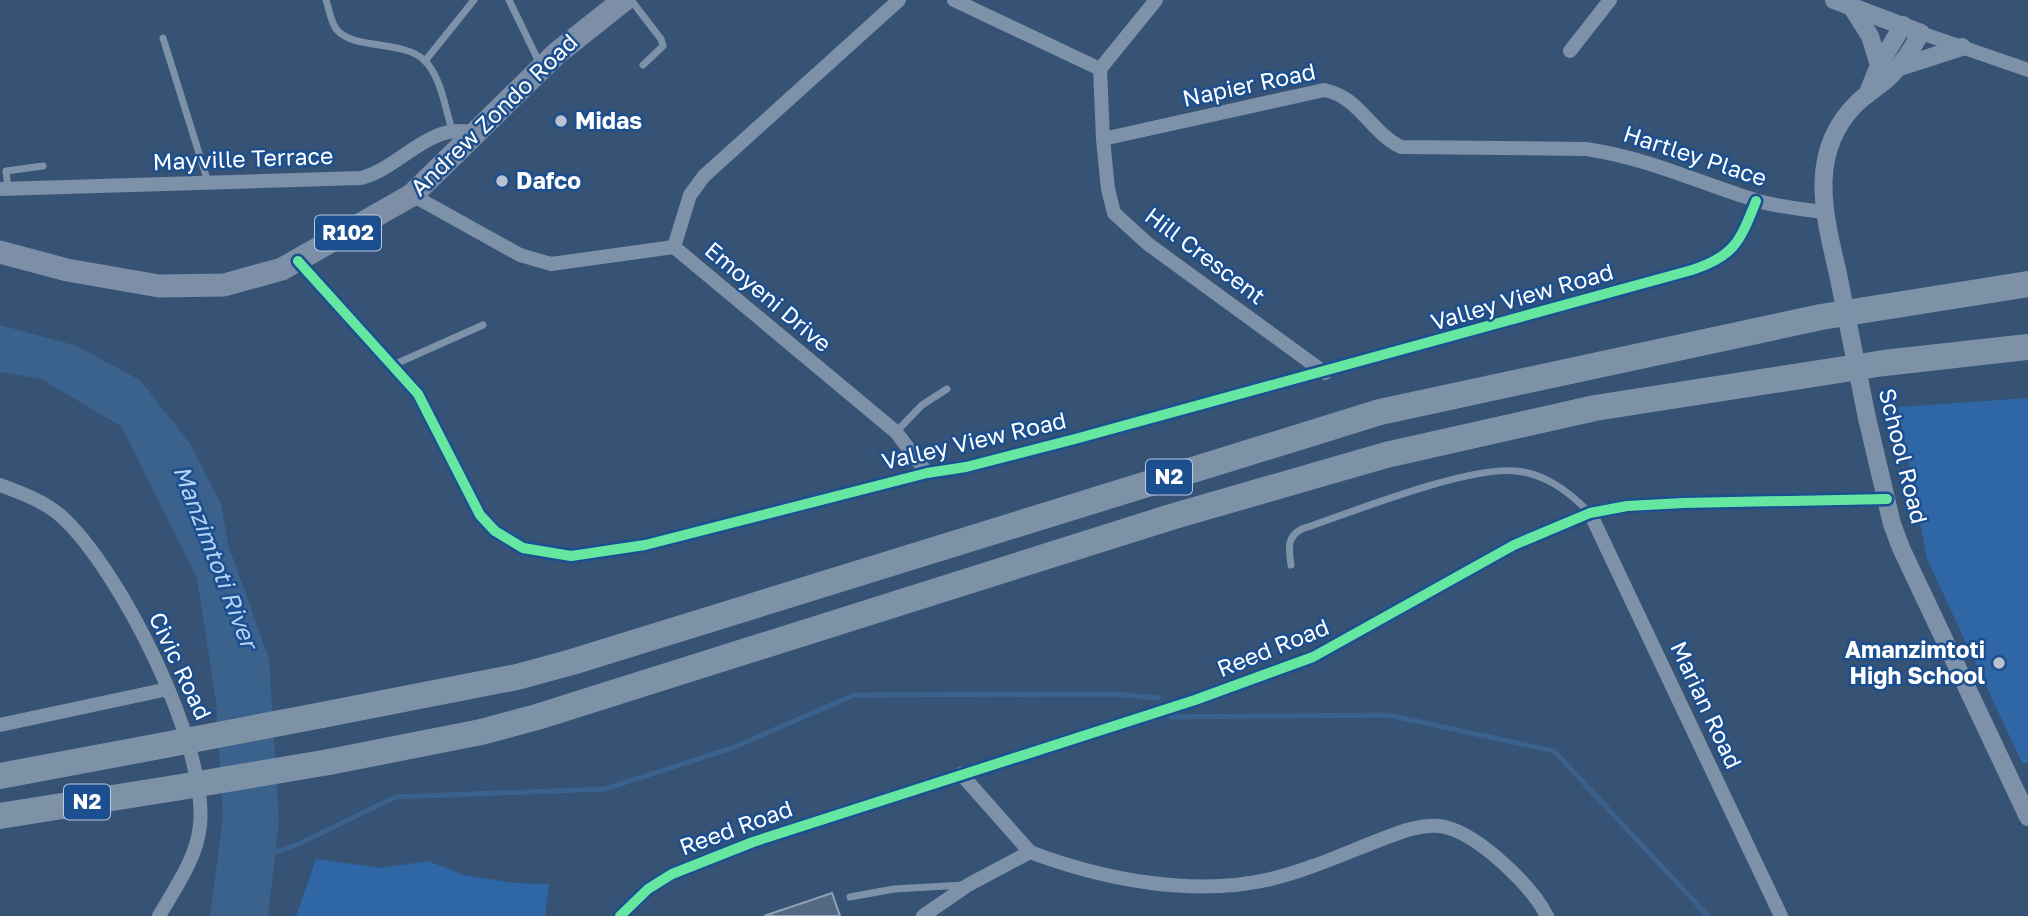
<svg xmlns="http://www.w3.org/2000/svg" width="2028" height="916" font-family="'Golos Text',sans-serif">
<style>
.green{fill:#2f66a5}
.water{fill:#3b618d}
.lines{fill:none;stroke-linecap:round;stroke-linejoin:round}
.stream{stroke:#3b618d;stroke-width:5}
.building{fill:#526984;stroke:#92a2b6;stroke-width:2}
.service{stroke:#7d92a8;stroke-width:7}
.minor{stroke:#7d92a8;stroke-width:14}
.tertiary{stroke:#7d92a8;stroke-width:18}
.primary{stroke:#7d8ea7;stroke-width:23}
.motorway{stroke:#7e92a7;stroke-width:26}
.tertiary-bridge{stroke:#7d92a8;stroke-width:18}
.motorway-bridge{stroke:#7e92a7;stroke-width:26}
.cycleway-casing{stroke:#1b4f8f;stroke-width:15}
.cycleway{stroke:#66e7a1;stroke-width:10}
.poi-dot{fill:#b9c2ce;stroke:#1b4f8f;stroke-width:2.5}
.labels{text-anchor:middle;stroke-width:5;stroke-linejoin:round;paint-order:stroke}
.shield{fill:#1b4f8f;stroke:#bbcadd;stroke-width:2}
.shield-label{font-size:21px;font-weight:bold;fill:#fff}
.street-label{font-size:23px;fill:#fff;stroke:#1b4f8f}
.poi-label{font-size:23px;font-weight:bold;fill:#fff;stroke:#1b4f8f;text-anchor:start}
.water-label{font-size:24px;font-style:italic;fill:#b5d3f5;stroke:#1b4f8f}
</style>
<rect width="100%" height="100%" fill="#365274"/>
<g class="green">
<polygon points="2028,398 2028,763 2022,763 1927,559 1898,407"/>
<polygon points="316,859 382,868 428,861 464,875 515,883 549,884 545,916 296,916"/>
</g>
<polygon class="water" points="0,325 77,346 141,381 191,445 221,504 229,547 269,659 279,821 268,916 210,916 223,817 216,702 197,578 122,427 41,379 0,372"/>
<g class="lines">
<g class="stream">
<polyline points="1171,717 1388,715 1554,751 1708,916"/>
<polyline points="271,854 301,843 395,797 605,789 732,748 854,695 1114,694 1158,698"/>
</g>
</g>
<polygon class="building" points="832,893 840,916 764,916"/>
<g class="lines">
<g class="service">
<path d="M326 0C329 9 331 23 337 30 354 50 403 40 424 60 441 76 445 108 452 130"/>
<polyline points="509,0 540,64"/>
<polyline points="631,0 661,39 663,46 643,65"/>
<polyline points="163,38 208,182"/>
<polyline points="425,61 474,0"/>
<polyline points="8,188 6,171 43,166"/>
<polyline points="391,366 483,325"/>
<polyline points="896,432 922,405 947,389"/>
<path d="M1291 565C1289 549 1286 537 1302 529 1353 512 1466 466 1516 471 1546 474 1569 492 1589 512"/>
<polyline points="850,897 894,889 964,885"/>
</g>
<g class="minor">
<polyline points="954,0 1100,69"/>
<polyline points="1156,0 1100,69 1103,139 1108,189 1114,213 1148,244 1325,373"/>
<polyline points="1921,33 2028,70"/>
<polyline points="1570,51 1610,0"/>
<path d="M1103 139 1324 90C1360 97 1370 132 1401 147L1586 149C1651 159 1694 181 1755 200 1777 207 1801 209 1824 212"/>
<path d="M0 189 361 178C402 167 430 121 474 133"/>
<polyline points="412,195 520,255 551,264 674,247"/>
<polyline points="674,247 690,195 704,176 899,0"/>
<polyline points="674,247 896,432 927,473"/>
<path d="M298 261 418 394 480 515 495 531 523 548 571 556 645 545 927 473 966 467 1075 439 1692 270C1735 256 1740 241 1756 201"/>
<path d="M0 485C21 493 44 501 61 516 120 569 208 745 200 825 197 858 175 888 159 916"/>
<polyline points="1590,513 1781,916"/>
<polyline points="0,725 168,689"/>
<path d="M1030 852C1104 880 1194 897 1271 879 1317 868 1362 845 1407 830 1419 827 1432 824 1445 827 1479 835 1531 885 1547 916"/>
<polyline points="620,916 648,889 672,874 753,842 1195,700 1313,657 1514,545 1590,513 1627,506 1683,503 1887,499"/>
<polyline points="923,916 968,885 1030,852 961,774"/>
</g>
<g class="tertiary">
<path d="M1834 0 1921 33C1911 50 1901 67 1886 80 1877 88 1866 94 1857 103 1807 152 1824 214 1838 274"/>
<polyline points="1851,6 1870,36 1879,65"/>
<polyline points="1900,67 1962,47"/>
<polyline points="1867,95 1879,65 1903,25"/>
<polyline points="1867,418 1892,524 1901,548 2028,817"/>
</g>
<polyline class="primary" points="0,252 67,270 159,286 224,285 282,269 412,195 556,54 624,0"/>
<g class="motorway">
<polyline points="322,715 517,677 572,662 1380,412 1821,317 2028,284"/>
<polyline points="329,762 481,732 537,717 1171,517 1386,455 1595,408 1884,363 2028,347"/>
<polyline points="0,776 165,745"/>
<polyline points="0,816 175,788"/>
</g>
<polyline class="tertiary-bridge" points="1838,274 1867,418"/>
<g class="motorway-bridge">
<polyline points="165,745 322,715"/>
<polyline points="175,788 329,762"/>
</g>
<defs>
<g id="cycleway">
<path d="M298 261 418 394 480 515 495 531 523 548 571 556 645 545 927 473 966 467 1075 439 1692 270C1735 256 1740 241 1756 201"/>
<polyline points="620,916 648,889 672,874 753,842 1195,700 1313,657 1514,545 1590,513 1627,506 1683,503 1887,499"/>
</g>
</defs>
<use href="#cycleway" class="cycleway-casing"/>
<use href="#cycleway" class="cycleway"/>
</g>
<g class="poi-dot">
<circle cx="561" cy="121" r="7"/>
<circle cx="502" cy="181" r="7"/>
<circle cx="1999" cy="663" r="7"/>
</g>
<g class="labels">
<g class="shield">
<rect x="315" y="215.5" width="66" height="35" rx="5"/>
<rect x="1146" y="459.5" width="46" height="35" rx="5"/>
<rect x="64" y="784.5" width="46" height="35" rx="5"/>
</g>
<g class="shield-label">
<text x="348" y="240">R102</text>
<text x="1169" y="484">N2</text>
<text x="87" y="809">N2</text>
</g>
<g class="street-label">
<text transform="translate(1249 85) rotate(-12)" y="8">Napier Road</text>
<text transform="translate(494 115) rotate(-44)" y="8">Andrew Zondo Road</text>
<text transform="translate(1695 156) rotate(18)" y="8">Hartley Place</text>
<text transform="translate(243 159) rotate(-2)" y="8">Mayville Terrace</text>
<text transform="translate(1205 256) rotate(37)" y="8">Hill Crescent</text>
<text transform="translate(768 297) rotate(40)" y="8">Emoyeni Drive</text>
<text transform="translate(1522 297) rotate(-16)" y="8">Valley View Road</text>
<text transform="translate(974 441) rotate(-13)" y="8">Valley View Road</text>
<text transform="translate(1903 456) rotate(76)" y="8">School Road</text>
<text transform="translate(1273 648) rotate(-22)" y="8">Reed Road</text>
<text transform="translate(180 666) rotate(65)" y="8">Civic Road</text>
<text transform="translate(1706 705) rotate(65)" y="8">Marian Road</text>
<text transform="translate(736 828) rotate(-20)" y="8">Reed Road</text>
</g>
<g class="poi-label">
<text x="575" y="129">Midas</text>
<text x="516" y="189">Dafco</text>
<text x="1985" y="658" text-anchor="end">Amanzimtoti<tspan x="1985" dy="26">High School</tspan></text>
</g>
<g class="water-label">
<text transform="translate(215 557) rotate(69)" y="8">Manzimtoti River</text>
</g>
</g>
</svg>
